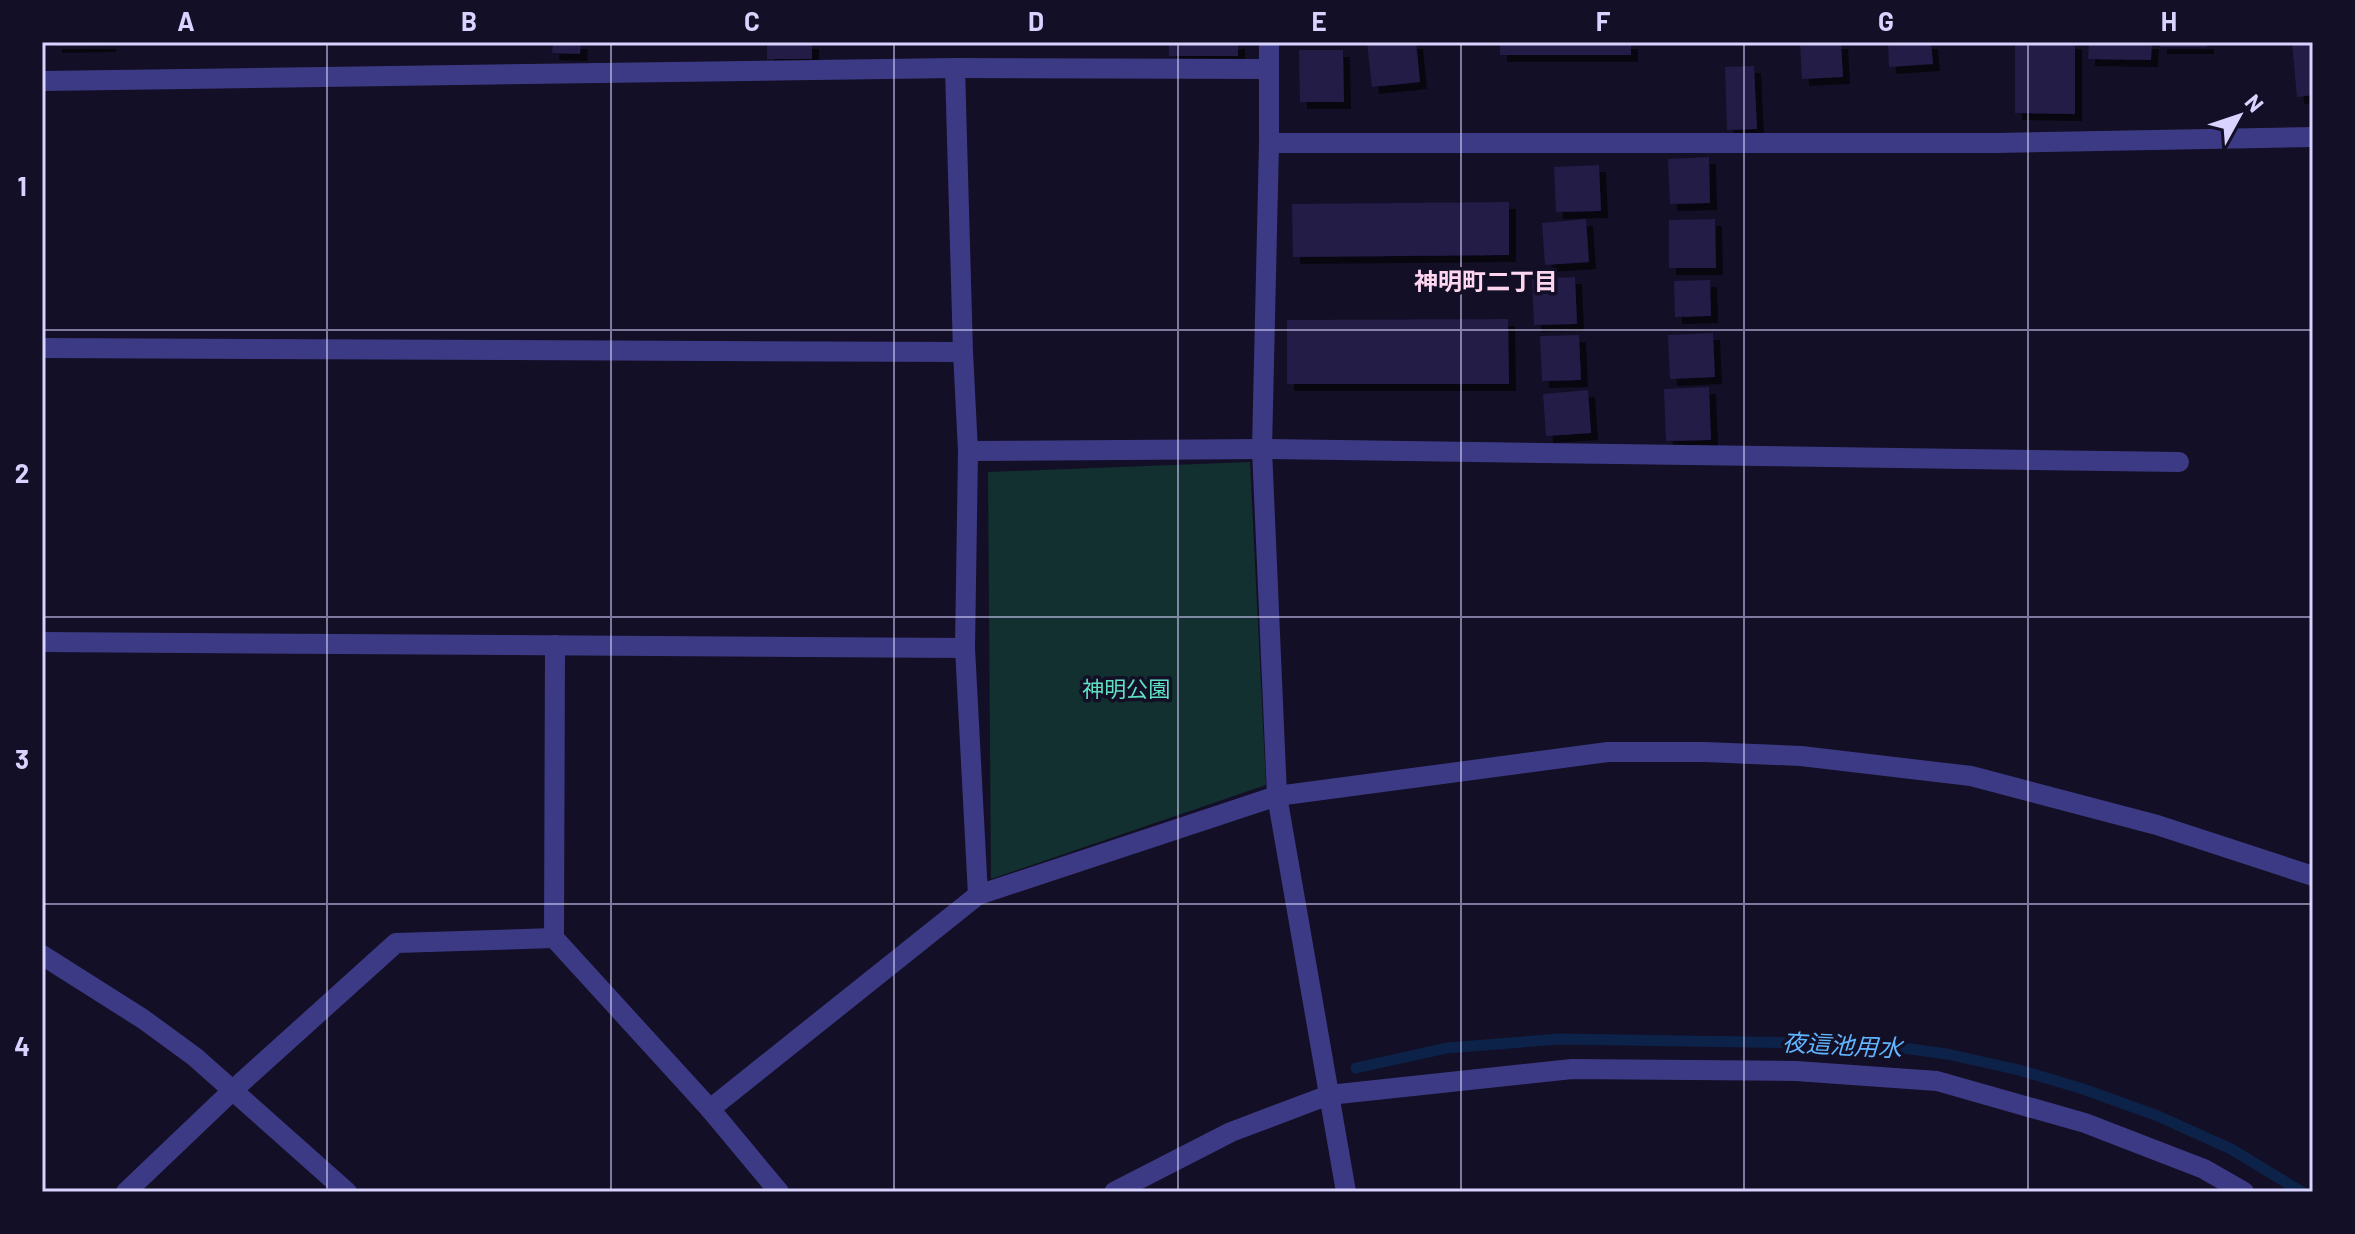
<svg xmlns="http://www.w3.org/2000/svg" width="2355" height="1234" font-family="Barlow,'Noto Sans JP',sans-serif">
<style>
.green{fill:#12302f}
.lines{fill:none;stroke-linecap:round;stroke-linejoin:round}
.stream{stroke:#0c2248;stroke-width:11}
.building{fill:#241b47;filter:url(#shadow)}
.minor{stroke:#3d3a85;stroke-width:20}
.tertiary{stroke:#3d3a85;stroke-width:20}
.grid{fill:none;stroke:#d9d4ff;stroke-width:2;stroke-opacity:0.55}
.labels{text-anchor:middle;stroke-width:7;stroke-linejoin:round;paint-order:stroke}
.park-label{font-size:22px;fill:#5fe0c0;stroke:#130f26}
.neighbourhood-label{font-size:24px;font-weight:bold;fill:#ffd6f0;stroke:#130f26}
.water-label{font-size:24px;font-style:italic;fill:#62b6ff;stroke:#130f26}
.neatline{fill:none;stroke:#d9d4ff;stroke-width:3}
.grid-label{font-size:26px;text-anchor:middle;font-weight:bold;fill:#d9d4ff}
</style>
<defs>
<filter id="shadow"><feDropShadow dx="7" dy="7" stdDeviation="0" flood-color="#0009"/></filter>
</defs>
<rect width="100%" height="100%" fill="#130f26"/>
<polygon class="green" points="1250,462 1266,785 991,879 988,472"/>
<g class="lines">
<polyline class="stream" points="1356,1068 1447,1048 1559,1039 1874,1044 1947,1054 2019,1070 2083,1089 2158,1116 2231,1149 2302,1192"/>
</g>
<g class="building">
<polygon points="55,42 109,42 109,45 55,46"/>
<polygon points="553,42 581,42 580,54 552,53"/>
<rect x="767" y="42" width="45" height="17"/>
<rect x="1169" y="42" width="69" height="14"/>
<polygon points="1367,42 1416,42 1420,82 1372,87"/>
<rect x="1500" y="42" width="131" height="13"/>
<polygon points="1800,42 1841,42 1843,77 1802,79"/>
<polygon points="1888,42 1931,42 1933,64 1889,67"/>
<polygon points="2015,42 2075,42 2075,114 2015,113"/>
<polygon points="2089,42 2152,42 2151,60 2088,59"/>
<rect x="2160" y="42" width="47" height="5"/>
<polygon points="2292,42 2313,42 2313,95 2297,97"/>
<polygon points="1299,50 1343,50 1344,102 1300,102"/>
<polygon points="1754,66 1757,129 1727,130 1725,67"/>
<polygon points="1709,157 1710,203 1670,204 1668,159"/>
<polygon points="1599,165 1601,211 1556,212 1554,167"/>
<polygon points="1509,202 1509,255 1293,257 1292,204"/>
<polygon points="1586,219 1589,262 1545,265 1542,223"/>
<polygon points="1715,219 1716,268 1669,268 1669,220"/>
<polygon points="1575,277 1577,324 1534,325 1532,279"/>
<polygon points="1710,280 1711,316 1675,317 1674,281"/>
<polygon points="1508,319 1509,384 1287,384 1287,320"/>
<polygon points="1713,333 1715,377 1670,379 1668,335"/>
<polygon points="1579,335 1581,380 1542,381 1540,336"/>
<polygon points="1709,387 1711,440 1666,441 1664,389"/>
<polygon points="1588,390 1591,433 1546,436 1543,394"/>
</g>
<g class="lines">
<g class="minor">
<polyline points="1269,42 1269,143 1262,449 1277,796 1346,1192"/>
<polyline points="955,68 963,352 968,451 965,648 978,895"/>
<polyline points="42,81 955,68 1268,69"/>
<polyline points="1269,143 1996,143 2313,137"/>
<polyline points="42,348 963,352"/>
<polyline points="968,451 1262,449 2179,462"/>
<polyline points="42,642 965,648"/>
<polyline points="554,938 555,645"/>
<polyline points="710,1109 978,895 1277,796 1608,752 1705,752 1801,756 1971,776 2157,825 2313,876"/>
<polyline points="126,1192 233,1090 396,943 554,938 710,1109 779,1192"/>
</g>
<g class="tertiary">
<polyline points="42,955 143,1019 195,1057 347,1192"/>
<polyline points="1114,1192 1231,1132 1329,1095 1572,1069 1796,1071 1937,1081 2085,1123 2204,1169 2244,1192"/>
</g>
</g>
<path class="grid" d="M327 42V1192M611 42V1192M894 42V1192M1178 42V1192M1461 42V1192M1744 42V1192M2028 42V1192M42 330H2313M42 617H2313M42 904H2313"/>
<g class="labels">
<g class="park-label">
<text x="1126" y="697">神明公園</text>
</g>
<g class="neighbourhood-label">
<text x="1486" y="290">神明町二丁目</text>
</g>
<g class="water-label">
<text transform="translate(1842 1046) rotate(3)" y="8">夜這池用水</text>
</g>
</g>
<rect width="2355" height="1234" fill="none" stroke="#130f26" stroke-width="88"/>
<g transform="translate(2239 116) rotate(50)" stroke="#130f26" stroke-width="6" paint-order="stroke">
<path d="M0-6L14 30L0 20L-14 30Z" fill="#d9d4ff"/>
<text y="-12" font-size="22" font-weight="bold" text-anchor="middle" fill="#d9d4ff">N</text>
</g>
<rect x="44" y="44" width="2267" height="1146" class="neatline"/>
<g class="grid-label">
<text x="186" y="31">A</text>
<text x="469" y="31">B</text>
<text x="752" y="31">C</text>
<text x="1036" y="31">D</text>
<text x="1319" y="31">E</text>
<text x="1603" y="31">F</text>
<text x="1886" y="31">G</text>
<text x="2169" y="31">H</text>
<text x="22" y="196">1</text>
<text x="22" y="483">2</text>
<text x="22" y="769">3</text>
<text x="22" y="1056">4</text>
</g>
</svg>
